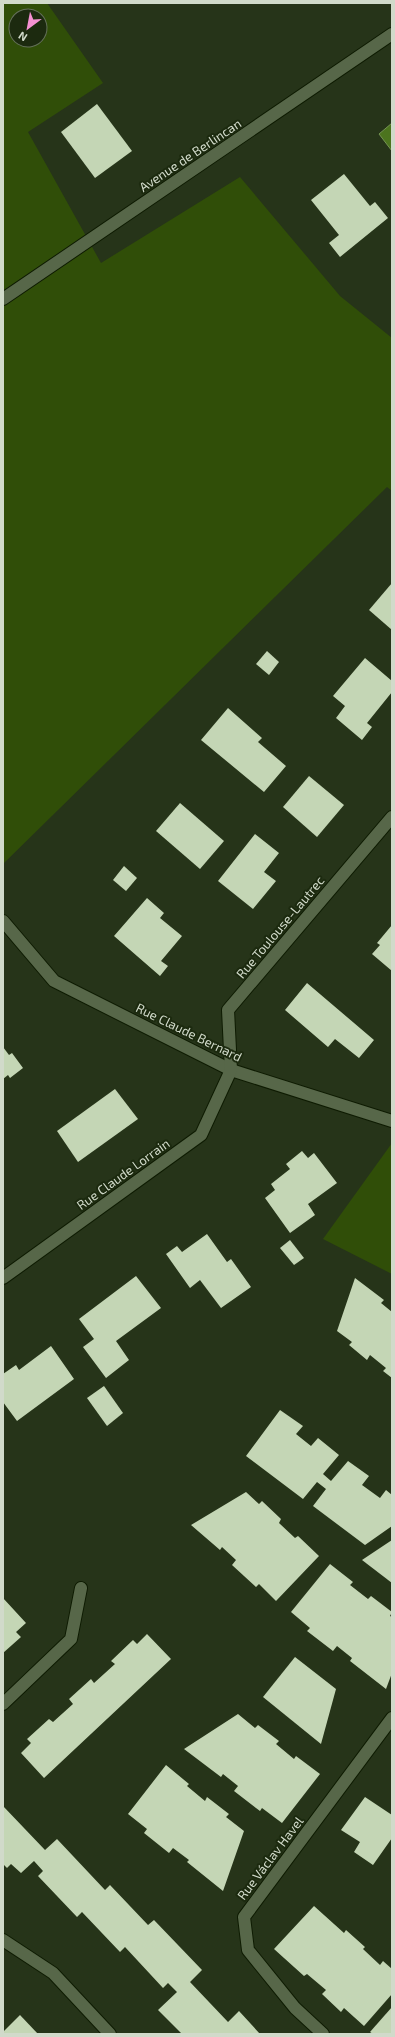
<svg xmlns="http://www.w3.org/2000/svg" width="395" height="2037" font-family="'Exo 2',sans-serif">
<style>
.green{fill:#304e08;fill-rule:evenodd}
.water{fill:#4c741e;stroke:#749352}
.building{fill:#c4d6b5}
.lines{fill:none;stroke-linecap:round;stroke-linejoin:round}
.street-casing{stroke:#0e1b02;stroke-width:14}
.street{stroke:#576749;stroke-width:12}
.labels{text-anchor:middle;stroke-width:4;stroke-linejoin:round;paint-order:stroke}
.street-label{font-size:13px;fill:#d1daca;stroke:#1c2a0f}
</style>
<rect width="100%" height="100%" fill="#263419"/>
<g class="green">
<path d="M3 3H47L103 83 28 132 101 263 240 177 340 296 392 338V491L387 487 3 864ZM16 16H40V40H16Z"/>
<polygon points="392,1143 392,1274 323,1239"/>
</g>
<polygon class="water" points="392,123 392,151 379,134"/>
<g class="building">
<polygon points="97,104 132,151 95,178 61,132"/>
<polygon points="344,174 370,206 375,202 388,218 340,257 329,243 339,235 311,200"/>
<polygon points="392,583 392,630 369,610"/>
<polygon points="267,651 279,662 269,675 256,664"/>
<polygon points="365,658 392,681 392,692 367,723 372,727 362,740 336,718 345,706 333,696"/>
<polygon points="228,708 262,738 258,742 286,766 264,792 201,740"/>
<polygon points="309,776 344,805 317,837 283,807"/>
<polygon points="180,803 224,841 200,869 156,831"/>
<polygon points="255,834 279,853 264,872 276,881 253,909 218,881"/>
<polygon points="124,866 137,878 126,891 113,880"/>
<polygon points="147,898 164,913 160,918 182,936 161,961 168,966 160,976 114,936"/>
<polygon points="392,925 392,971 372,954 380,945 377,943"/>
<polygon points="307,983 374,1040 359,1058 335,1039 328,1047 285,1010"/>
<polygon points="3,1047 9,1055 12,1053 23,1068 10,1078 8,1075 3,1079"/>
<polygon points="115,1089 138,1119 78,1162 57,1131"/>
<polygon points="302,1151 308,1158 314,1153 337,1183 308,1204 315,1215 290,1233 265,1198 275,1190 271,1184 290,1169 286,1164"/>
<polygon points="207,1234 227,1262 231,1259 251,1287 221,1308 200,1280 190,1288 166,1254 177,1246 182,1252"/>
<polygon points="290,1240 304,1258 294,1265 280,1248"/>
<polygon points="136,1276 161,1308 116,1341 129,1360 106,1378 83,1347 94,1339 79,1319"/>
<polygon points="355,1278 384,1300 381,1303 392,1312 392,1378 383,1371 386,1368 370,1355 367,1360 349,1345 352,1342 337,1331"/>
<polygon points="51,1346 74,1379 17,1421 3,1402 3,1374 16,1365 19,1370"/>
<polygon points="104,1386 123,1413 107,1426 87,1398"/>
<polygon points="280,1410 303,1426 296,1434 311,1446 318,1438 339,1455 323,1474 331,1481 348,1461 369,1476 362,1485 380,1498 386,1490 392,1495 392,1526 365,1545 313,1506 326,1489 317,1482 303,1499 246,1456"/>
<polygon points="246,1492 259,1504 262,1501 281,1519 279,1523 295,1538 298,1536 319,1556 276,1601 259,1584 256,1587 232,1565 236,1560 222,1547 220,1550 191,1525"/>
<polygon points="392,1540 392,1583 362,1560"/>
<polygon points="330,1564 353,1582 350,1585 368,1599 371,1596 392,1612 390,1616 392,1617 392,1673 386,1689 350,1661 352,1658 337,1646 333,1651 307,1631 310,1628 291,1612"/>
<polygon points="3,1598 26,1623 16,1632 21,1637 3,1653"/>
<polygon points="147,1634 171,1659 44,1778 21,1753 31,1743 27,1739 49,1719 53,1722 73,1704 69,1699 91,1679 94,1683 115,1664 111,1661 133,1640 137,1644"/>
<polygon points="295,1657 336,1689 321,1744 263,1697"/>
<polygon points="238,1714 255,1728 258,1725 279,1741 276,1744 294,1759 296,1756 320,1774 282,1823 262,1808 260,1811 234,1791 238,1786 223,1774 221,1777 184,1749"/>
<polygon points="166,1765 189,1784 187,1786 205,1801 207,1797 229,1814 226,1817 244,1831 223,1891 187,1862 189,1860 173,1848 169,1853 144,1833 147,1829 128,1814"/>
<polygon points="365,1797 392,1815 392,1838 373,1865 354,1852 360,1842 341,1830"/>
<polygon points="3,1806 45,1850 57,1839 105,1890 110,1885 148,1925 154,1920 202,1970 190,1982 228,2022 239,2011 260,2034 182,2034 158,2010 177,1992 168,1983 163,1988 125,1947 120,1952 82,1912 77,1917 38,1876 43,1871 34,1861 21,1873 11,1864 7,1868 3,1864"/>
<polygon points="314,1906 344,1933 346,1930 365,1947 363,1949 380,1965 383,1961 392,1969 392,1994 364,2026 344,2008 341,2012 322,1994 326,1990 307,1974 304,1976 274,1949"/>
<polygon points="392,2007 392,2034 373,2034 370,2032"/>
<polygon points="20,2015 38,2034 3,2034 3,2032"/>
</g>
<g class="lines">
<defs>
<g id="street">
<polyline points="3,299 392,34"/>
<polyline points="3,921 54,981 231,1070 392,1121"/>
<polyline points="3,1278 201,1135 231,1070 228,1010 392,817"/>
<polyline points="3,1704 71,1639 81,1588"/>
<polyline points="3,1940 53,1973 110,2034"/>
<polyline points="323,2034 295,2008 248,1950 244,1917 392,1718"/>
</g>
</defs>
<use href="#street" class="street-casing"/>
<use href="#street" class="street"/>
</g>
<g class="labels">
<g class="street-label">
<text transform="translate(190 155) rotate(-34)" y="5">Avenue de Berlincan</text>
<text transform="translate(280 927) rotate(-50)" y="5">Rue Toulouse-Lautrec</text>
<text transform="translate(189 1032) rotate(26)" y="5">Rue Claude Bernard</text>
<text transform="translate(123 1174) rotate(-36)" y="5">Rue Claude Lorrain</text>
<text transform="translate(270 1858) rotate(-53)" y="5">Rue Václav Havel</text>
</g>
</g>
<rect width="395" height="2037" fill="none" stroke="#d1daca" stroke-width="8"/>
<g transform="translate(28 28) rotate(212)"><circle r="19" fill="#1c2a0f" stroke="#64705a"/>
<path d="M0-3L7 15L0 10L-7 15Z" fill="#f591d2"/>
<text y="-6" font-size="11" font-weight="bold" text-anchor="middle" fill="#d1daca">N</text>
</g>
</svg>
